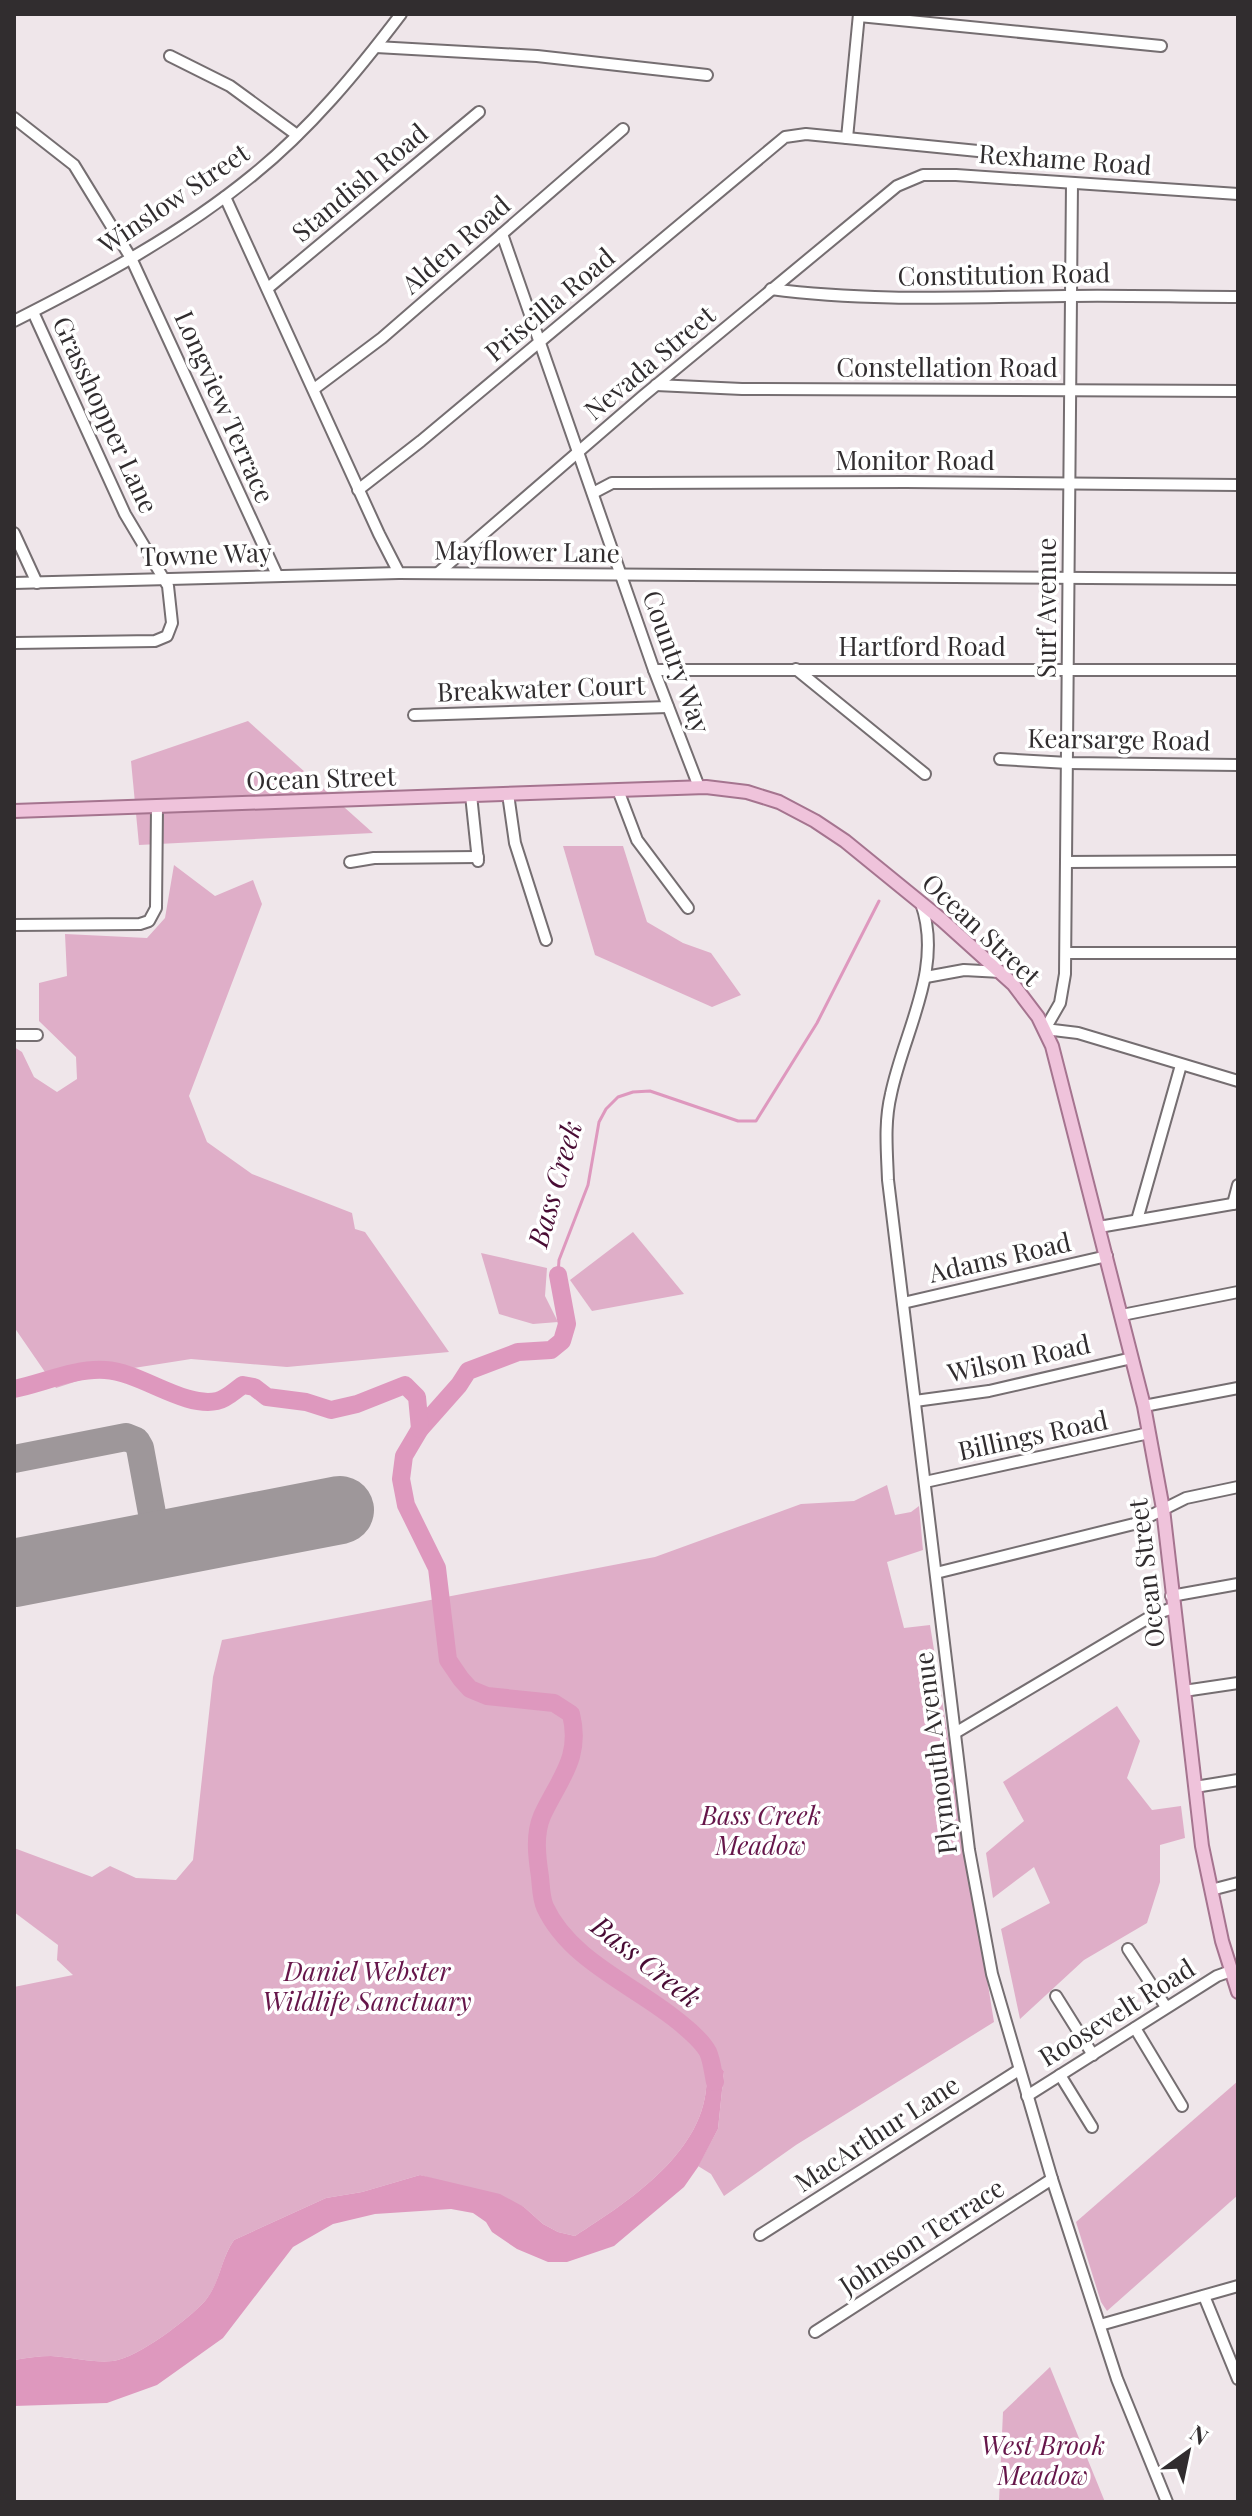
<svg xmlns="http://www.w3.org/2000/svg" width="1252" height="2516" font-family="'Playfair Display',serif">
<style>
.green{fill:#dfaec8}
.water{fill:#de98be}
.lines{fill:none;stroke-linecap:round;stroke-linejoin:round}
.stream{stroke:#de98be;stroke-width:3}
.river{stroke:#de98be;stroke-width:18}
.taxiway{stroke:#9e979a;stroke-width:28}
.runway{stroke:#9e979a;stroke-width:68}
.minor-casing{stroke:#756e71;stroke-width:14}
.major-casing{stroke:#a5748f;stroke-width:16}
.minor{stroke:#fff;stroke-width:10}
.major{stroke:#efc3db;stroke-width:12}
.labels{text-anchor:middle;stroke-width:7;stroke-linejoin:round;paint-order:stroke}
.street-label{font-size:26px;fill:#312d2f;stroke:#fff}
.park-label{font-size:26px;font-style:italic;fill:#66164a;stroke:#fff}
.water-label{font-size:28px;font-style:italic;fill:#490c34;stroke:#fff}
</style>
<rect width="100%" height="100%" fill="#efe6ea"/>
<g class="green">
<polygon points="248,721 373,833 139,845 131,761"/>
<polygon points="563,846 623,846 647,922 683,943 711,953 741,995 712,1007 595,955"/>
<polygon points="174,865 215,896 253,880 262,904 189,1096 207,1142 252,1174 352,1213 355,1229 365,1232 449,1352 287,1367 191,1359 102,1373 56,1388 14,1327 14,1047 22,1052 34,1077 57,1092 77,1079 76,1057 39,1021 39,983 67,976 65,934 147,938 165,918"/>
<polygon points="633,1232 684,1294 592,1311 570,1280"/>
<polygon points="481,1253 547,1268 545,1296 558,1322 533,1324 499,1314"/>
<path d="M887 1485 895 1515 911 1512 919 1506 923 1550 887 1562 904 1628 930 1625 994 2022 796 2145 724 2196 711 2174 698 2166 718 2129 724 2071 705 2062C719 2143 634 2198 575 2236L558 2232 543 2224 524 2207 420 2175 362 2192 326 2198 234 2240C220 2260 221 2282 205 2301 189 2319 137 2358 113 2361 93 2363 71 2357 51 2356 39 2356 26 2358 14 2360V1987L73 1975 57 1960 58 1945 14 1912V1848L92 1877 110 1866 136 1878 176 1880 193 1860 213 1677 222 1640 655 1557 801 1504 854 1501Z"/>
<polygon points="1117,1706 1140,1741 1127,1778 1152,1810 1181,1806 1185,1838 1160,1845 1160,1882 1147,1923 1084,1960 1020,2019 1001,1929 1050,1903 1034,1867 993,1898 986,1853 1024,1821 1003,1782"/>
<polygon points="1238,2081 1238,2195 1107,2311 1101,2302 1076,2222"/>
<polygon points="1050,2367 1105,2502 999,2502 1003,2412"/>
</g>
<path class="water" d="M710 2060 724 2071 718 2129 698 2167 684 2187 614 2246 567 2262H548L517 2249 492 2232 486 2222 473 2213 451 2209 375 2214 333 2224 293 2247 223 2338 157 2385 107 2403 14 2406V2360C26 2358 39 2356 51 2356 71 2357 93 2363 113 2361 137 2358 189 2319 205 2301 221 2281 220 2260 234 2240L326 2198 362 2192 420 2175 500 2194 524 2207 543 2224 558 2232 575 2236C634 2198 719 2143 705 2062Z"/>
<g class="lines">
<polyline class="stream" points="558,1275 559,1260 588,1185 599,1122 606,1109 618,1097 633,1092 650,1091 738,1121 756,1121 817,1023 879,901"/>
<g class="river">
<path d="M558 1275 567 1324 562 1341 551 1350 518 1352 468 1371 459 1385 420 1429 404 1456 401 1479 406 1505 437 1568 448 1660 461 1679 470 1689 487 1696 554 1703 571 1714C582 1758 559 1779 542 1816 534 1835 537 1857 540 1877 541 1886 541 1898 545 1907 569 1959 631 1984 674 2018 685 2027 701 2039 708 2052 712 2061 713 2073 715 2082"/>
<path d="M14 1389C43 1383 75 1368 105 1370 141 1372 183 1408 217 1401 227 1399 235 1390 243 1385L254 1387 267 1397 306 1402 331 1410 357 1404 405 1385 417 1397 420 1429"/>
</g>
<polyline class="taxiway" points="14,1459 126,1437 136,1441 140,1448 154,1524 148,1542 138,1549"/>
<polyline class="runway" points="14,1573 340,1510"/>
<defs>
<g id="minor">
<polyline points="859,16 1161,46"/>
<polyline points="376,47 537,56 707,75"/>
<polyline points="170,56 230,86 297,135"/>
<polyline points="14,118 74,165 131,258 277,575"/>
<polyline points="847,138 859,14"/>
<polyline points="1072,183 1065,974 1060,1003 1045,1029 1078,1033 1238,1081"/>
<polyline points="225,197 379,534 399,573 1238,579"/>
<polyline points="502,234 654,670 699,787"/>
<polyline points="268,288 479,112"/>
<path d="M771 289C869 302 967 297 1066 296 1123 295 1181 297 1238 297"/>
<path d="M14 321C97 279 181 234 253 175 310 129 357 72 401 14"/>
<polyline points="656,385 742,389 1238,391"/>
<polyline points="314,389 382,338 623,129"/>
<polyline points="358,490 421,441 785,137 806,134 978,151"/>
<polyline points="593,493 612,483 643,483 906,482 1238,485"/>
<polyline points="14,533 37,583"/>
<polyline points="438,573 643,396 897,186 923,175 956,175 1238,194"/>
<polyline points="14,583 399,573"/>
<polyline points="14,643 155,641 167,636 172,623 168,586 125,514 33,312"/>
<polyline points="796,669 925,774"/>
<polyline points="654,670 1238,670"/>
<polyline points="414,715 668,707"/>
<polyline points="1000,759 1068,763 1238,765"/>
<polyline points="618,790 637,840 688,908"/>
<polyline points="508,794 515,843 546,940"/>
<polyline points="471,795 478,861"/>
<polyline points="350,862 374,858 478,857"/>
<polyline points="1066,862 1238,861"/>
<path d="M921 903C944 968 904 1031 891 1094 884 1123 887 1151 888 1180L969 1850 992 1974 1052 2179 1117 2379 1167 2502"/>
<polyline points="14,925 140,924 149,921 156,908 157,807"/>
<polyline points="1066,953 1238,953"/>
<polyline points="926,977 964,970 1001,972"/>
<polyline points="14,1035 37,1035"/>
<polyline points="1233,1204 1238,1185"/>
<polyline points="1137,1220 1181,1065"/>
<polyline points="1099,1227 1238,1203"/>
<polyline points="903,1303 1107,1256"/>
<polyline points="1122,1315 1238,1292"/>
<polyline points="915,1401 989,1391 1132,1358"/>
<polyline points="1144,1406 1238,1388"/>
<polyline points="925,1482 1149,1433"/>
<polyline points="936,1573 1134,1524 1186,1498 1238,1487"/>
<polyline points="1171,1596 1238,1584"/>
<polyline points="1184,1691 1238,1683"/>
<polyline points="955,1733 1155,1614 1173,1608"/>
<polyline points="1195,1787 1238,1780"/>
<polyline points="1211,1890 1238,1883"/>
<polyline points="1128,1949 1166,2007"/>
<polyline points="1056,1996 1093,2055"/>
<polyline points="1135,2028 1182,2106"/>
<polyline points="1060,2075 1092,2127"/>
<polyline points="1027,2096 1217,1976 1231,1971"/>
<polyline points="760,2235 1019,2070"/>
<polyline points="1204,2296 1238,2379"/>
<polyline points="1100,2325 1238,2286"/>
<polyline points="815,2332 1052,2179"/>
</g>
<polyline id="major" points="14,811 706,787 747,792 779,802 815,821 845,841 942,920 1013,984 1038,1017 1052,1046 1144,1406 1163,1509 1202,1846 1222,1941 1238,1992"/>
</defs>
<use href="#minor" class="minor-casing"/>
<use href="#major" class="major-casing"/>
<use href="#minor" class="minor"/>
<use href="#major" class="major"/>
</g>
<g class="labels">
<g class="street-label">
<text transform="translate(1065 160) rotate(4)" y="9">Rexhame Road</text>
<text transform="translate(360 183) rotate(-40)" y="9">Standish Road</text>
<text transform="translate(174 199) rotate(-34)" y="9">Winslow Street</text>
<text transform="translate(456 245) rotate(-41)" y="9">Alden Road</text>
<text transform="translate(1004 275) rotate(-1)" y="9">Constitution Road</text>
<text transform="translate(550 305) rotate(-40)" y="9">Priscilla Road</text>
<text transform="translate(650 363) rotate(-40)" y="9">Nevada Street</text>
<text x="947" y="377">Constellation Road</text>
<text transform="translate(224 407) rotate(66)" y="9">Longview Terrace</text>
<text transform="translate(105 415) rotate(65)" y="9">Grasshopper Lane</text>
<text x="915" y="470">Monitor Road</text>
<text transform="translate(527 552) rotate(1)" y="9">Mayflower Lane</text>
<text transform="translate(206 555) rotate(-2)" y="9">Towne Way</text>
<text transform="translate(1047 608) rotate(-90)" y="9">Surf Avenue</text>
<text x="922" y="656">Hartford Road</text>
<text transform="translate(676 662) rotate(70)" y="9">Country Way</text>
<text transform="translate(541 689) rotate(-2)" y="9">Breakwater Court</text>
<text transform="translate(1119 740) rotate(1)" y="9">Kearsarge Road</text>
<text transform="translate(321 779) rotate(-2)" y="9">Ocean Street</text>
<text transform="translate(981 930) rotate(43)" y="9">Ocean Street</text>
<text transform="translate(1000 1258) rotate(-13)" y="9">Adams Road</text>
<text transform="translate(1019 1359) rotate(-12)" y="9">Wilson Road</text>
<text transform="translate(1033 1436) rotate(-12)" y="9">Billings Road</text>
<text transform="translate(1147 1573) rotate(-97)" y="9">Ocean Street</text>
<text transform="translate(936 1753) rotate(-97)" y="9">Plymouth Avenue</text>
<text transform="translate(1117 2013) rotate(-32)" y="9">Roosevelt Road</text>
<text transform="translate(877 2134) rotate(-33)" y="9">MacArthur Lane</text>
<text transform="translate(922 2237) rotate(-33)" y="9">Johnson Terrace</text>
</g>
<g class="park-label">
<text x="761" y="1825">Bass Creek<tspan x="761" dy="30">Meadow</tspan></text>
<text x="367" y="1981">Daniel Webster<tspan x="367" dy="30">Wildlife Sanctuary</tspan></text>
<text x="1043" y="2455">West Brook<tspan x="1043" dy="30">Meadow</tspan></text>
</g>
<g class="water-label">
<text transform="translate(555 1184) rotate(-74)" y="10">Bass Creek</text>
<text transform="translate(646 1962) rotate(38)" y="10">Bass Creek</text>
</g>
</g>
<rect width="1252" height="2516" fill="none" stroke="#312d2f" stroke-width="32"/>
<g transform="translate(1188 2452) rotate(33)" stroke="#ffffff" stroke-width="6" paint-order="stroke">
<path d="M0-6L14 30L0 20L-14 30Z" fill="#312d2f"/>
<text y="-12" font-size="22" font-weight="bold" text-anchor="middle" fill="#312d2f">N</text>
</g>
</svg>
